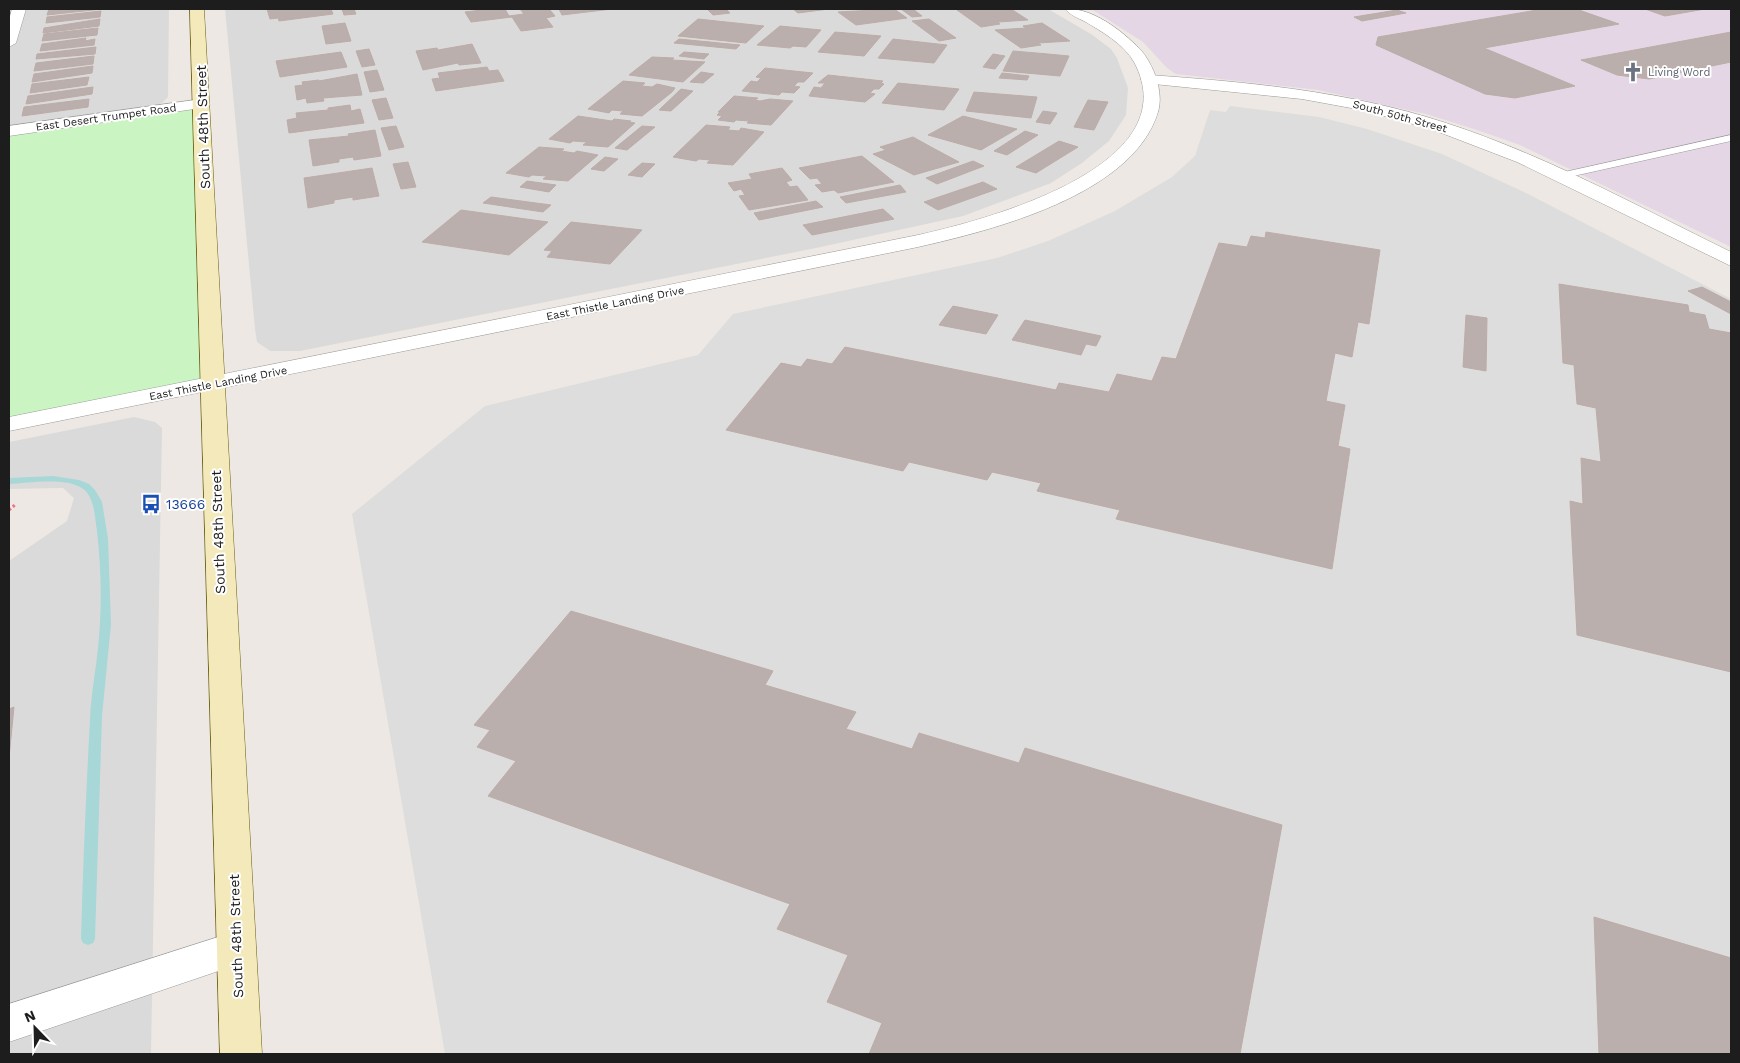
<svg xmlns="http://www.w3.org/2000/svg" width="1740" height="1063" font-family="'Work Sans',sans-serif">
<style>
.residential{fill:#dbdada}
.industrial{fill:#e5d6e6}
.park{fill:#cbf4c3}
.parking{fill:#ddd}
.lines{fill:none;stroke-linecap:round;stroke-linejoin:round}
.stream{fill:#a7d7d7;fill-rule:evenodd}
.building{fill:#baafad;stroke:#bdaca7}
.service-casing{stroke:#9a9a9a;stroke-width:1}
.minor-casing{stroke:#9a9a9a;stroke-width:1}
.tertiary-casing{stroke:#9a9a9a;stroke-width:1}
.secondary-casing{stroke:#695e0e;stroke-width:1}
.path{stroke:#ed7484;stroke-width:3;stroke-dasharray:2.5 2.5;stroke-linecap:butt}
.service{fill:#fff;fill-rule:evenodd}
.minor{fill:#fff;fill-rule:evenodd}
.tertiary{fill:#fff;fill-rule:evenodd}
.secondary{fill:#f3e9bb;fill-rule:evenodd}
.labels{text-anchor:middle;stroke-width:4;stroke-linejoin:round;paint-order:stroke}
.far-worship-label{font-size:11px;fill:#5b616d;stroke:#fff;text-anchor:start}
.far-street-label{font-size:11px;fill:#1d1d1d;stroke:#fff}
.street-label{font-size:14px;fill:#1d1d1d;stroke:#fff}
.transit-label{font-size:14px;fill:#164399;stroke:#fff;text-anchor:start}
</style>
<rect width="100%" height="100%" fill="#ede8e3"/>
<g class="residential">
<polygon points="9,9 169,9 168,97 162,103 152,107 9,126"/>
<polygon points="225,9 1048,9 1091,34 1111,49 1117,58 1128,88 1126,115 1109,141 1082,163 1051,183 963,216 816,248 300,351 270,351 257,342 255,329"/>
<polygon points="134,417 155,422 162,428 151,1054 9,1054 9,561 67,521 74,498 63,488 9,489 9,442"/>
</g>
<polygon class="industrial" points="1091,9 1731,9 1731,247 1520,145 1477,130 1426,114 1318,90 1176,74 1167,68 1143,42"/>
<polygon class="park" points="202,104 212,384 9,424 9,131"/>
<polygon class="parking" points="1230,106 1319,117 1367,129 1442,154 1528,194 1731,299 1731,1054 445,1054 352,514 485,406 698,355 733,314 997,258 1048,241 1115,211 1172,177 1195,156 1210,110 1226,112"/>
<g class="lines">
<path class="stream" d="M53 476 79 480 89 484 95 490 102 502 108 539 111 624 102 716 95 939 93 943 88 945 83 943 81 939C83 866 86 793 90 720 91 692 97 665 99 637 102 602 101 566 97 531 95 519 95 505 88 494 76 475 29 483 9 484V478Z"/>
</g>
<g class="building">
<polygon points="49,9 102,9 47,15"/>
<polygon points="267,9 331,9 333,14 279,21 278,18 270,19"/>
<polygon points="342,9 354,9 356,14 344,15"/>
<polygon points="481,9 505,9 509,16 524,14 520,9 549,9 555,16 546,18 553,27 521,31 512,17 471,22 465,12 482,10"/>
<polygon points="559,9 612,9 562,15"/>
<polygon points="707,9 726,9 730,13 713,15"/>
<polygon points="793,9 829,9 798,13"/>
<polygon points="894,9 907,18 856,25 838,12"/>
<polygon points="901,9 913,9 922,16 912,17"/>
<polygon points="967,9 1011,9 1028,20 998,22 1000,24 981,27 957,10"/>
<polygon points="1543,9 1576,9 1619,24 1484,48 1575,86 1515,98 1485,94 1376,45 1378,37"/>
<polygon points="1645,9 1705,9 1665,16"/>
<polygon points="1397,10 1406,13 1362,21 1354,17"/>
<polygon points="101,11 100,17 46,23 47,17"/>
<polygon points="100,19 99,26 43,33 44,28"/>
<polygon points="698,19 764,26 746,43 678,36"/>
<polygon points="929,19 956,38 939,41 912,21"/>
<polygon points="345,23 351,41 326,44 322,26"/>
<polygon points="1042,23 1070,41 1038,43 1041,45 1021,48 995,30 1026,28 1023,26"/>
<polygon points="780,26 821,30 806,47 793,46 790,48 757,45"/>
<polygon points="98,28 97,35 42,41 44,34"/>
<polygon points="835,32 881,36 864,56 818,52"/>
<polygon points="1731,32 1731,62 1649,79 1617,75 1581,60"/>
<polygon points="86,38 85,41 95,39 94,45 40,51 42,44"/>
<polygon points="679,39 740,45 736,49 674,43"/>
<polygon points="893,39 947,45 934,63 878,58"/>
<polygon points="472,44 481,63 459,65 458,63 423,70 416,51 437,48 438,50"/>
<polygon points="96,47 95,54 36,59 37,54"/>
<polygon points="369,49 375,65 362,67 356,51"/>
<polygon points="1013,51 1048,54 1069,56 1060,76 1003,71"/>
<polygon points="341,52 347,67 280,77 276,61"/>
<polygon points="684,52 709,54 704,59 679,56"/>
<polygon points="993,54 1005,56 995,69 983,67"/>
<polygon points="94,56 93,64 34,71 36,63"/>
<polygon points="652,57 674,58 672,60 705,62 683,82 629,75"/>
<polygon points="93,66 92,73 32,82 34,74"/>
<polygon points="487,67 489,71 498,70 504,81 436,91 432,79 440,78 438,73"/>
<polygon points="765,68 813,73 804,82 798,82 794,86 800,87 794,93 782,92 779,95 742,91 751,81 757,82 761,78 756,77"/>
<polygon points="377,70 384,90 370,92 364,72"/>
<polygon points="701,72 714,74 703,83 690,82"/>
<polygon points="1002,73 1029,76 1027,80 999,78"/>
<polygon points="357,74 362,95 323,98 324,101 307,103 306,98 297,100 295,86 303,85 302,82 319,80 319,81"/>
<polygon points="828,75 883,81 881,83 884,84 879,89 874,89 870,93 875,94 865,102 809,96 814,87 821,88 825,83 818,83"/>
<polygon points="89,77 87,85 30,93 32,84"/>
<polygon points="623,81 645,83 642,86 652,87 657,84 675,88 672,92 642,116 620,114 623,111 612,110 609,113 588,109"/>
<polygon points="898,83 959,89 944,110 882,103"/>
<polygon points="93,87 92,94 26,104 28,96"/>
<polygon points="681,89 693,91 671,111 659,110"/>
<polygon points="974,92 1037,97 1031,118 966,111"/>
<polygon points="734,96 758,98 755,100 760,101 770,99 793,101 771,125 747,123 749,121 736,120 734,122 718,120 722,116 717,115 720,112 718,112"/>
<polygon points="386,98 393,118 379,120 372,100"/>
<polygon points="89,99 88,107 22,116 24,107"/>
<polygon points="1088,100 1108,102 1094,130 1074,127"/>
<polygon points="350,105 351,111 360,109 364,123 289,133 287,120 297,118 296,113 328,110 328,108"/>
<polygon points="1043,111 1057,113 1050,124 1036,122"/>
<polygon points="578,116 612,121 614,119 631,121 629,122 635,123 608,147 583,145 587,142 573,141 570,143 549,139"/>
<polygon points="963,116 991,123 1017,129 981,150 928,135"/>
<polygon points="706,125 730,127 728,130 739,131 741,128 764,132 733,165 707,163 710,160 699,159 696,161 673,157"/>
<polygon points="396,126 404,147 389,150 381,128"/>
<polygon points="642,126 655,127 627,150 615,148"/>
<polygon points="375,130 381,156 354,160 353,157 339,159 339,162 313,166 309,140 349,136 348,134"/>
<polygon points="1025,131 1038,135 1007,155 994,151"/>
<polygon points="913,137 931,147 959,162 914,175 873,154 886,150 880,147"/>
<polygon points="1059,141 1078,147 1036,173 1016,167"/>
<polygon points="539,147 564,149 561,151 574,153 577,151 598,155 568,181 543,179 547,176 532,175 529,177 506,173"/>
<polygon points="862,156 894,182 838,193 834,190 822,192 815,185 822,184 817,178 810,179 799,168"/>
<polygon points="605,157 618,159 604,171 591,169"/>
<polygon points="973,161 984,166 937,184 926,178"/>
<polygon points="408,162 416,187 401,189 393,164"/>
<polygon points="642,163 655,164 642,177 628,175"/>
<polygon points="372,168 379,196 353,200 353,197 334,200 334,203 308,208 304,178"/>
<polygon points="782,168 792,180 786,182 790,187 797,186 808,200 749,210 739,196 745,195 741,189 734,191 728,183 752,179 749,174"/>
<polygon points="527,181 556,185 549,192 520,187"/>
<polygon points="983,182 997,189 938,210 924,202"/>
<polygon points="900,185 906,192 846,203 840,197"/>
<polygon points="491,197 551,205 543,212 483,203"/>
<polygon points="816,201 823,207 759,220 754,213"/>
<polygon points="883,209 894,219 812,235 803,225"/>
<polygon points="461,210 548,222 509,255 422,242"/>
<polygon points="571,222 642,230 610,264 547,257 552,251 544,250"/>
<polygon points="1266,232 1380,250 1369,324 1358,322 1352,357 1335,353 1326,401 1345,405 1338,446 1350,449 1332,569 1116,519 1120,510 1037,491 1041,483 992,472 987,480 909,462 903,471 726,430 781,363 801,367 807,359 832,364 845,347 1056,390 1059,383 1109,392 1117,374 1152,381 1162,357 1176,359 1219,243 1247,247 1251,236 1265,238"/>
<polygon points="1559,284 1688,305 1689,312 1705,315 1709,329 1731,333 1731,672 1577,635 1570,501 1583,504 1581,458 1601,462 1596,408 1577,404 1574,365 1563,363"/>
<polygon points="1702,287 1731,302 1731,314 1688,291"/>
<polygon points="953,306 998,315 986,334 939,325"/>
<polygon points="1466,315 1487,318 1486,371 1463,367"/>
<polygon points="1025,320 1101,336 1096,346 1086,344 1081,355 1012,340"/>
<polygon points="571,611 773,671 765,685 856,712 846,729 912,749 919,733 1019,763 1025,748 1282,825 1240,1054 869,1054 882,1023 827,1002 848,955 777,929 790,904 488,796 516,761 477,747 490,730 474,725"/>
<polygon points="14,707 9,758 9,709"/>
<polygon points="1594,917 1731,958 1731,1054 1599,1054"/>
</g>
<g class="lines">
<defs>
<polygon id="service" points="1731,135 1731,141 1560,179 1554,176 1560,173"/>
<g id="minor">
<polygon points="12,9 26,9 16,43 9,47 9,20"/>
<path d="M1149 75C1248 82 1347 91 1443 122 1543 154 1637 206 1731 252V266L1517 162 1431 129 1362 110 1302 99 1144 83 1141 80Z"/>
<polygon points="202,99 210,104 208,107 9,136 9,126"/>
<polygon points="237,931 251,936 256,948 251,960 9,1042 9,1004"/>
</g>
<path id="tertiary" d="M1065 9C1092 7 1121 30 1140 49 1154 65 1164 92 1158 112 1133 195 993 230 918 247L9 431V417L918 235C986 220 1190 166 1134 62 1124 44 1101 31 1084 21 1078 18 1070 15 1065 9Z"/>
<polygon id="secondary" points="190,9 204,9 262,1054 220,1054"/>
</defs>
<use href="#service" class="service-casing"/>
<use href="#minor" class="minor-casing"/>
<use href="#tertiary" class="tertiary-casing"/>
<use href="#secondary" class="secondary-casing"/>
<polyline class="path" points="9,510 16,504"/>
<use href="#service" class="service"/>
<use href="#minor" class="minor"/>
<use href="#tertiary" class="tertiary"/>
<use href="#secondary" class="secondary"/>
</g>
<defs>
<symbol id="church-bare" viewBox="-9 -9 18 18"><path d="M-1.2-6h2.4v3.5h3.3v2.4h-3.3V6h-2.4V-.1h-3.3v-2.4h3.3Z" fill="#6b7280" stroke="#fff" stroke-width="2.5" paint-order="stroke"/></symbol>
<symbol id="bus-bare" viewBox="-9 -9 18 18"><path d="M-5-6H5V4H4V6H2V4H-2V6H-4V4H-5ZM-3.5-4V0h7V-4ZM-3.5 1.2v1.5H-2V1.2ZM2 1.2v1.5H3.5V1.2Z" fill="#1a4fb4" stroke="#fff" stroke-width="2.5" paint-order="stroke"/></symbol>
</defs>
<g fill-rule="evenodd">
<use href="#church-bare" x="1619" y="58" width="28" height="28"/>
<use href="#bus-bare" x="137" y="490" width="28" height="28"/>
</g>
<g class="labels">
<g class="far-worship-label">
<text x="1648" y="76">Living Word</text>
</g>
<g class="far-street-label">
<text transform="translate(1400 116) rotate(15)" y="4">South 50th Street</text>
<text transform="translate(106 117) rotate(-8)" y="4">East Desert Trumpet Road</text>
<text transform="translate(615 303) rotate(-11)" y="4">East Thistle Landing Drive</text>
<text transform="translate(218 383) rotate(-11)" y="4">East Thistle Landing Drive</text>
</g>
<g class="street-label">
<text transform="translate(203 127) rotate(-92)" y="5">South 48th Street</text>
<text transform="translate(218 532) rotate(-92)" y="5">South 48th Street</text>
<text transform="translate(236 936) rotate(-92)" y="5">South 48th Street</text>
</g>
<g class="transit-label">
<text x="166" y="509">13666</text>
</g>
</g>
<rect width="1740" height="1063" fill="none" stroke="#1d1d1d" stroke-width="20"/>
<g transform="translate(35 1028) rotate(337)" stroke="#ffffff" stroke-width="4" paint-order="stroke">
<path d="M0-4L9 19L0 12L-9 19Z" fill="#1d1d1d"/>
<text y="-8" font-size="14" font-weight="bold" text-anchor="middle" fill="#1d1d1d">N</text>
</g>
</svg>
